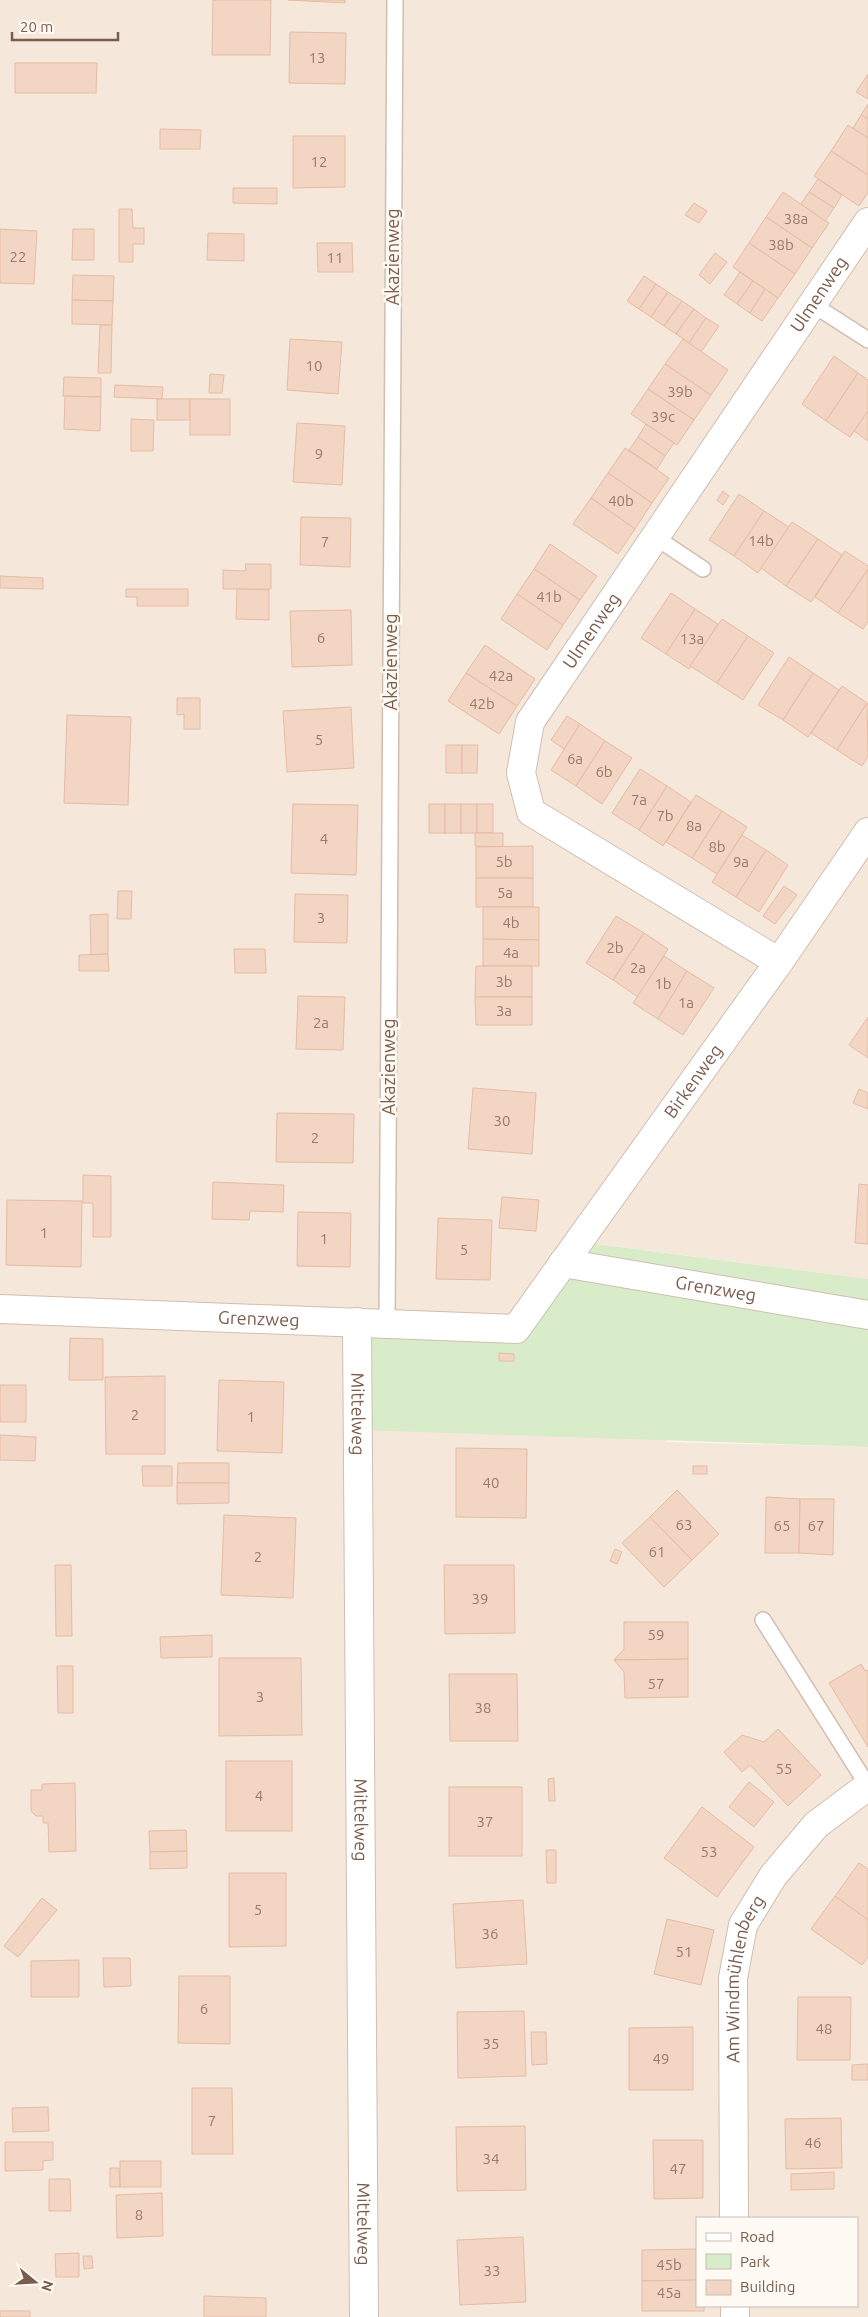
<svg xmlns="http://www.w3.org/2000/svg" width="868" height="2317" font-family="Ubuntu,sans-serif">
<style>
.residential{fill:#f5e8da;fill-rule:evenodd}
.green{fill:#d8ecc9}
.building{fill:#f3d5c3;stroke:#e6bba3}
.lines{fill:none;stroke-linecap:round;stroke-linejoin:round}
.service-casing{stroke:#d1beb0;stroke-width:18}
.minor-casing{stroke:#d1beb0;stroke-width:30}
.service{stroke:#fff;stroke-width:15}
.minor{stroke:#fff;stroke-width:28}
.labels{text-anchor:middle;stroke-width:5;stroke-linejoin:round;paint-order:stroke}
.number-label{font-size:15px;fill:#987a6a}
.street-label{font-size:18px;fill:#7a5c4d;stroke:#fffaf3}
</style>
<rect width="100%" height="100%" fill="#fdf6ec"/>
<path class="residential" d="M0 0H868V1279L589 1243 667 1442 868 1447V2317H0ZM697 2218H857V2306H697Z"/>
<polygon class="green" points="588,1243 868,1279 868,1447 358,1430 357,1323 516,1329"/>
<g class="building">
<polygon points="213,0 271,0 270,55 212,55"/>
<polygon points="288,0 345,0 345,3"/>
<polygon points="290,32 346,33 345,84 289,83"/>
<polygon points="15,63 97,63 96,93 15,93"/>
<polygon points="868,74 868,99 856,92"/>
<polygon points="868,104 868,119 861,115"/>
<polygon points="861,115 868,119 868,138 853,128"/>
<polygon points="848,125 868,138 868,175 831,151"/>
<polygon points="160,129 201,130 200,149 160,149"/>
<polygon points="293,136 345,136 345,187 293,188"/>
<polygon points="831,151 868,175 868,192 859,206 814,176"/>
<polygon points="818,179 842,195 834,208 809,192"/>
<polygon points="233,188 277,188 277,204 233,203"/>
<polygon points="783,192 829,223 812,248 766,217"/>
<polygon points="809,192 834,208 825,221 801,204"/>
<polygon points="694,203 707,211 699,223 685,215"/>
<polygon points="119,209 132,209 133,228 144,228 144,244 133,244 133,262 119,262"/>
<polygon points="766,217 812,248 795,274 749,243"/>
<polygon points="0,229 37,231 34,284 0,283"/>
<polygon points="73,229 94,229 94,260 72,260"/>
<polygon points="208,233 244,234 244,261 207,260"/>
<polygon points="317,243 352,243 353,272 318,272"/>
<polygon points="749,243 795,274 778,298 733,267"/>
<polygon points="715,253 727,262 710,284 699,275"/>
<polygon points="740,272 753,281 737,304 724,295"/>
<polygon points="73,275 114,276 113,301 72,300"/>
<polygon points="644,276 656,284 639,309 627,301"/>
<polygon points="753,281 765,289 750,313 737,304"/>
<polygon points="656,284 668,292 651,317 639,309"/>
<polygon points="765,289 778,298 762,321 750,313"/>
<polygon points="668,292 682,301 664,326 651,317"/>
<polygon points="72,300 113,301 112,325 72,324"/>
<polygon points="682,301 694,309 676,334 664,326"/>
<polygon points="694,309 706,318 689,343 676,334"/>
<polygon points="706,318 719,326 701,352 689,343"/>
<polygon points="100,325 112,325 111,373 98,373"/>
<polygon points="290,339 342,342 338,394 287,390"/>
<polygon points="683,339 728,370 711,395 665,364"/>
<polygon points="834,356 858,373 826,421 802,404"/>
<polygon points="665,364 711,395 694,420 648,389"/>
<polygon points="858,373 868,380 868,411 850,437 826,421"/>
<polygon points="210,374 224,375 222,393 209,393"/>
<polygon points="64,377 101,378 101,397 63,396"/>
<polygon points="115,385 163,387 162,399 114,397"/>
<polygon points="648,389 694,420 677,445 631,414"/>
<polygon points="65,396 101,397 100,431 64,429"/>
<rect x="157" y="399" width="33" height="21"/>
<rect x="190" y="399" width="40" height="36"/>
<polygon points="868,411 868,441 854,431"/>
<polygon points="131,419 154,420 153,451 131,451"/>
<polygon points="297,423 345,426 342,485 293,482"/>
<polygon points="646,424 674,443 665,456 638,437"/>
<polygon points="638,437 665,456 657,469 629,450"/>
<polygon points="625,448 669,478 652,503 608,473"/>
<polygon points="608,473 652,503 635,529 591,498"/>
<polygon points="723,491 729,496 723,505 717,500"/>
<polygon points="739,494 764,511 734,556 709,540"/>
<polygon points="591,498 635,529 618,554 573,524"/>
<polygon points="764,511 789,527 758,573 734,556"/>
<polygon points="301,517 351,518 350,567 300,565"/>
<polygon points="792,522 818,539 786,586 761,568"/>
<polygon points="818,539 842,555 811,602 786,586"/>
<polygon points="550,544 597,576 580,600 534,569"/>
<polygon points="845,551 868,566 868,569 838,613 815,597"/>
<polygon points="245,564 271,564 271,589 223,589 223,570 246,571"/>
<polygon points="534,569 580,600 563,625 517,594"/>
<polygon points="868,569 868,621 863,629 838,613"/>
<polygon points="0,576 43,578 43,589 0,588"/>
<polygon points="126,589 188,589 188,606 137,606 137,597 126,597"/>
<polygon points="237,589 269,590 269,620 236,619"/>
<polygon points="671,593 695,609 666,654 641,638"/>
<polygon points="517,594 563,625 547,650 501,619"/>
<polygon points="695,609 718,624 689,669 666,654"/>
<polygon points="351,610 352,665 292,667 290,611"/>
<polygon points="722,619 748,636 717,683 690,666"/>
<polygon points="748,636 774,653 743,700 717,683"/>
<polygon points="485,645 535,679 517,706 466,673"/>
<polygon points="789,657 813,673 783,720 758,705"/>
<polygon points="466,673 517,706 499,734 448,701"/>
<polygon points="813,673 839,690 808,737 783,720"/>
<polygon points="842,686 867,703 837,750 811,733"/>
<polygon points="177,698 200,698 200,729 184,729 184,714 177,715"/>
<polygon points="867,703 868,756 862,766 837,750"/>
<polygon points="351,707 354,768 287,772 283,711"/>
<polygon points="67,715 131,717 128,805 64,803"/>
<polygon points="567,716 580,724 564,749 551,740"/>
<polygon points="580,724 605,741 576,786 551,770"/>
<polygon points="605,741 632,758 602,804 576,786"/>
<rect x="446" y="745" width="16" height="28"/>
<polygon points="462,745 478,745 477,773 462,773"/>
<polygon points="640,769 667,786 639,830 612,813"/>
<polygon points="667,786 691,802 663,846 639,830"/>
<polygon points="696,795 722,811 692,858 666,842"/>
<polygon points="293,804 358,805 356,875 291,873"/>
<rect x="429" y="804" width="16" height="29"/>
<rect x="445" y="804" width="16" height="29"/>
<rect x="461" y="804" width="16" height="29"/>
<rect x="477" y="804" width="16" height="29"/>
<polygon points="722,811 747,827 717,874 692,858"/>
<polygon points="475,833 503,833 503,847 475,846"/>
<polygon points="742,835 766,850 736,897 712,882"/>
<polygon points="533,846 533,878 476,878 476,847"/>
<polygon points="766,850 788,865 759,912 736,897"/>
<rect x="476" y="878" width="57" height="29"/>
<polygon points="784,886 797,895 775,924 763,916"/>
<polygon points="118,891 132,891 131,919 117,919"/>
<polygon points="295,894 348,895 347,943 294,942"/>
<polygon points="483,907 539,907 539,940 483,939"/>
<polygon points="108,914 108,954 91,955 90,915"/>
<polygon points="616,916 644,933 613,980 586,963"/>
<polygon points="644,933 668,949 638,997 613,980"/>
<polygon points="483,939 539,940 539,966 483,966"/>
<polygon points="234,949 265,949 266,973 235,973"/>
<polygon points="108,954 109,971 79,971 79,955"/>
<polygon points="664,956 687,971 658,1019 633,1003"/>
<polygon points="476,966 532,966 532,997 475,997"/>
<polygon points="687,971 714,988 683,1035 658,1019"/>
<polygon points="298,996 345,997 343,1050 296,1049"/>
<polygon points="475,997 532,997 532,1025 476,1025"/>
<polygon points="868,1017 868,1058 849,1045"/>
<polygon points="473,1088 536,1093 532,1154 468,1149"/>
<polygon points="859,1089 868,1093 868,1109 853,1103"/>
<polygon points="277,1113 354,1114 353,1163 276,1162"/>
<polygon points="83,1175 111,1176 111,1237 93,1237 93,1203 83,1203"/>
<polygon points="213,1182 284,1185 283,1212 250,1211 249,1220 212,1219"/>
<polygon points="859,1184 868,1185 868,1244 855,1243"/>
<polygon points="502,1197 539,1200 536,1231 499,1228"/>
<polygon points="7,1200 82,1201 81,1267 6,1265"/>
<polygon points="298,1212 351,1213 350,1267 297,1266"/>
<polygon points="438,1218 492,1220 490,1280 436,1279"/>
<polygon points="70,1338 103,1339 103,1380 69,1380"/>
<polygon points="499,1353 514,1354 514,1361 499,1361"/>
<polygon points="165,1376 165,1454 106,1454 105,1377"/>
<polygon points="219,1380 284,1382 282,1453 217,1451"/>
<rect x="0" y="1385" width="26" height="37"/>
<polygon points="0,1435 36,1437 35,1461 0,1460"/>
<polygon points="456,1448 527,1449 526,1518 456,1517"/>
<polygon points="178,1463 229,1463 229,1483 177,1483"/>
<polygon points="142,1466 172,1466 172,1486 143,1486"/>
<rect x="693" y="1466" width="14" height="8"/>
<polygon points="177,1483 229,1483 229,1503 177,1504"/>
<polygon points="677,1490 719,1534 692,1560 650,1517"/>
<polygon points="766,1497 800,1499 799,1553 765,1553"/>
<polygon points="800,1499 834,1499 833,1555 799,1553"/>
<polygon points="224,1515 296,1518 293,1598 221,1595"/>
<polygon points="650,1517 692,1560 664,1587 622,1543"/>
<polygon points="615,1549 622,1552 617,1564 610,1561"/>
<polygon points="55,1565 71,1565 72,1636 56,1636"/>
<polygon points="444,1565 514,1565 515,1633 445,1634"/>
<polygon points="624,1622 688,1622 688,1659 614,1660 624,1649"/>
<polygon points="212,1635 212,1657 161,1658 160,1637"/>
<polygon points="219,1658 301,1658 302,1735 219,1736"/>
<polygon points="688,1659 688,1697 625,1698 624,1672 614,1660"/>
<polygon points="861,1664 865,1671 868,1670 868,1747 829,1683"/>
<polygon points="57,1666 73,1666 73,1713 58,1713"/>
<polygon points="449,1674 517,1674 518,1741 450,1741"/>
<polygon points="778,1729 821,1775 788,1806 750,1765 742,1772 724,1752 742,1735 764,1742"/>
<rect x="226" y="1761" width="66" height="70"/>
<polygon points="554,1778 555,1801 549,1801 548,1779"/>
<polygon points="749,1782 774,1802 754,1827 729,1807"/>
<polygon points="75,1783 76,1851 49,1852 48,1823 43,1823 43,1816 36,1816 31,1811 31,1790 42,1790 42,1784"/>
<rect x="449" y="1787" width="73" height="69"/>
<polygon points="702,1807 754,1847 717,1897 664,1858"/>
<polygon points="186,1830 187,1851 150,1852 149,1831"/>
<polygon points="546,1850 556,1850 556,1883 547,1883"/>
<polygon points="187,1851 187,1868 150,1869 150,1852"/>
<polygon points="859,1863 868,1869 868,1920 835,1896"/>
<polygon points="229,1873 286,1873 286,1946 229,1947"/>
<polygon points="835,1896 868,1920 868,1957 862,1965 811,1929"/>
<polygon points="42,1898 57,1910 18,1957 4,1946"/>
<polygon points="523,1900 527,1964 456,1968 453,1904"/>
<polygon points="667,1919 714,1930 701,1985 654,1974"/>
<polygon points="103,1958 130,1958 131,1986 104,1987"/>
<polygon points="79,1960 79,1997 31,1997 31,1961"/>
<polygon points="179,1976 230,1976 230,2044 178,2043"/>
<polygon points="798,1997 851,1997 850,2060 797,2060"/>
<polygon points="524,2011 526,2076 458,2078 457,2012"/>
<polygon points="693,2027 693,2090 629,2090 629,2028"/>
<polygon points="531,2032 546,2032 547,2064 532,2065"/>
<polygon points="868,2064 868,2080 852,2080 852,2065"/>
<polygon points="192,2088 232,2088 233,2154 192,2154"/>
<polygon points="48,2107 49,2131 13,2132 12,2108"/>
<polygon points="841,2118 842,2168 786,2169 785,2119"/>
<polygon points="525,2126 526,2190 457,2191 456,2127"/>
<polygon points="653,2140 703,2140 703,2198 654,2199"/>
<polygon points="5,2142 53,2142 53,2160 43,2161 43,2170 5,2171"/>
<rect x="120" y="2161" width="41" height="26"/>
<polygon points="110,2168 119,2168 120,2187 110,2187"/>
<polygon points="834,2172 834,2189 791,2190 791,2174"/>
<polygon points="49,2179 70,2179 71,2211 49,2211"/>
<polygon points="162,2193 163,2236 117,2238 116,2195"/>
<polygon points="523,2237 526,2302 460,2305 457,2240"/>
<polygon points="697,2249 697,2280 642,2281 642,2250"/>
<polygon points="79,2253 79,2277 56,2277 55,2254"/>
<polygon points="83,2256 92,2256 93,2268 84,2269"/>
<polygon points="697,2280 697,2306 704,2306 704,2311 642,2311 642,2281"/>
<polygon points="204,2296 266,2298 266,2317 204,2317"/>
<rect x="0" y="2311" width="30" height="6"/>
</g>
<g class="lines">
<defs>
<g id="service">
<polyline points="812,304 868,340"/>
<polyline points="655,537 703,569"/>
<polyline points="387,1324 395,0"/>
<polyline points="763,1620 868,1786"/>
</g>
<g id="minor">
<path id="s1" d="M779 962 531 812 521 773 530 722 868 222"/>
<path id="s2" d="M563 1263 868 1315"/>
<path id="s3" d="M0 1309 516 1329 779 962 868 832"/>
<path id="s4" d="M357 1322 364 2317"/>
<path id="s5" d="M734 2218 733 1978 743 1925 773 1876 816 1825 868 1786"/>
<polyline points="735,2306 735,2317"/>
</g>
</defs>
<use href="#service" class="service-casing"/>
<use href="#minor" class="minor-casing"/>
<use href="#service" class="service"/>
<use href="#minor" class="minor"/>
</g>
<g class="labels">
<g class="number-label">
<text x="317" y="63">13</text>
<text x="319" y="167">12</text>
<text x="796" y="224">38a</text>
<text x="781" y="250">38b</text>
<text x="18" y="262">22</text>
<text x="335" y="263">11</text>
<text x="314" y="371">10</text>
<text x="680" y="397">39b</text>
<text x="663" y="422">39c</text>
<text x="319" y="459">9</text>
<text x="621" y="506">40b</text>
<text x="761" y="546">14b</text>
<text x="325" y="547">7</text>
<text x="549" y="602">41b</text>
<text x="321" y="643">6</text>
<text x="692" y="644">13a</text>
<text x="501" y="681">42a</text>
<text x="482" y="709">42b</text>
<text x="319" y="745">5</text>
<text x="575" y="764">6a</text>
<text x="604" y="777">6b</text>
<text x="639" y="805">7a</text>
<text x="665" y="821">7b</text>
<text x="694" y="831">8a</text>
<text x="324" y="844">4</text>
<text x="717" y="852">8b</text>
<text x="504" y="867">5b</text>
<text x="741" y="867">9a</text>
<text x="505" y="898">5a</text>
<text x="321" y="923">3</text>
<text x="511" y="928">4b</text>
<text x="615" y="953">2b</text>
<text x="511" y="958">4a</text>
<text x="638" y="973">2a</text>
<text x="504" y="987">3b</text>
<text x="663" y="989">1b</text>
<text x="686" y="1008">1a</text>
<text x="504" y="1016">3a</text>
<text x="321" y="1028">2a</text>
<text x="502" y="1126">30</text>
<text x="315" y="1143">2</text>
<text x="44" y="1238">1</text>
<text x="324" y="1244">1</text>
<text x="464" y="1255">5</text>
<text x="135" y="1420">2</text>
<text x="251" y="1422">1</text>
<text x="491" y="1488">40</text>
<text x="684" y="1530">63</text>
<text x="782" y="1531">65</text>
<text x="816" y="1531">67</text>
<text x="657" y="1557">61</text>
<text x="258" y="1562">2</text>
<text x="480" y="1604">39</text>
<text x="656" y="1640">59</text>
<text x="656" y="1689">57</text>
<text x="260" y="1702">3</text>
<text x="483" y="1713">38</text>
<text x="784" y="1774">55</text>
<text x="259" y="1801">4</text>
<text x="485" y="1827">37</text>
<text x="709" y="1857">53</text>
<text x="258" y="1915">5</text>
<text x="490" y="1939">36</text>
<text x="684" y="1957">51</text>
<text x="204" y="2014">6</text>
<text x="824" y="2034">48</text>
<text x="491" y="2049">35</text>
<text x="661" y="2064">49</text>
<text x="212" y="2126">7</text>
<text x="813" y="2148">46</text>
<text x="491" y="2164">34</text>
<text x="678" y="2174">47</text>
<text x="139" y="2220">8</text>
<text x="669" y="2270">45b</text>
<text x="492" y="2276">33</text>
<text x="669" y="2298">45a</text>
</g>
<g class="street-label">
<text transform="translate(393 257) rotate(-90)" y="6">Akazienweg</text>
<text dy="6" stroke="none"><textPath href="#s1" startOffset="898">Ulmenweg</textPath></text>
<text dy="6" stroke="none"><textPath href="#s1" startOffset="492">Ulmenweg</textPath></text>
<text transform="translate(391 662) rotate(-90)" y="6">Akazienweg</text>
<text transform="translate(389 1067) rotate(-90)" y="6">Akazienweg</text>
<text dy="6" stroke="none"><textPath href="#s3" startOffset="821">Birkenweg</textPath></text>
<text dy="6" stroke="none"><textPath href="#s2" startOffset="155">Grenzweg</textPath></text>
<text dy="6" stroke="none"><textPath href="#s3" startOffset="259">Grenzweg</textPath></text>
<text dy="6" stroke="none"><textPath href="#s4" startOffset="92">Mittelweg</textPath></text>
<text dy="6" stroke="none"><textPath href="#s4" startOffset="498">Mittelweg</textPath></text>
<text dy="6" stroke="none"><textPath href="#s5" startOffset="241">Am Windmühlenberg</textPath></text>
<text dy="6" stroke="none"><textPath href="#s4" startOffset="902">Mittelweg</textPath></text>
</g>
</g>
<rect x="696" y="2217" width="162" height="90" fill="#fffaf3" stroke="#cabbb1"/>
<rect x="706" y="2233" width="25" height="8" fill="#ffffff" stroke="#cabbb1"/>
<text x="740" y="2242" font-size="15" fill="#7a5c4d">Road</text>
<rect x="706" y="2254" width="25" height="15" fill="#d8ecc9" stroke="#cabbb1"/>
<text x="740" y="2267" font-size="15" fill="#7a5c4d">Park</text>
<rect x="706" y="2280" width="25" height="15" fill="#f3d5c3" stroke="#cabbb1"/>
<text x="740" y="2292" font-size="15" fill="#7a5c4d">Building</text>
<g transform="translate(35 2282) rotate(108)" stroke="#fffaf3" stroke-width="4" paint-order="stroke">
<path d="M0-4L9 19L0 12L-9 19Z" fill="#7a5c4d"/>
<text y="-8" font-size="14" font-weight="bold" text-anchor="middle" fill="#7a5c4d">N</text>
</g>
<path d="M12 32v8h106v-8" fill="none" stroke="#7a5c4d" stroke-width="2.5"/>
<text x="20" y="32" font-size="15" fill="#7a5c4d" stroke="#fffaf3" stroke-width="4" paint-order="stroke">20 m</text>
</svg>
